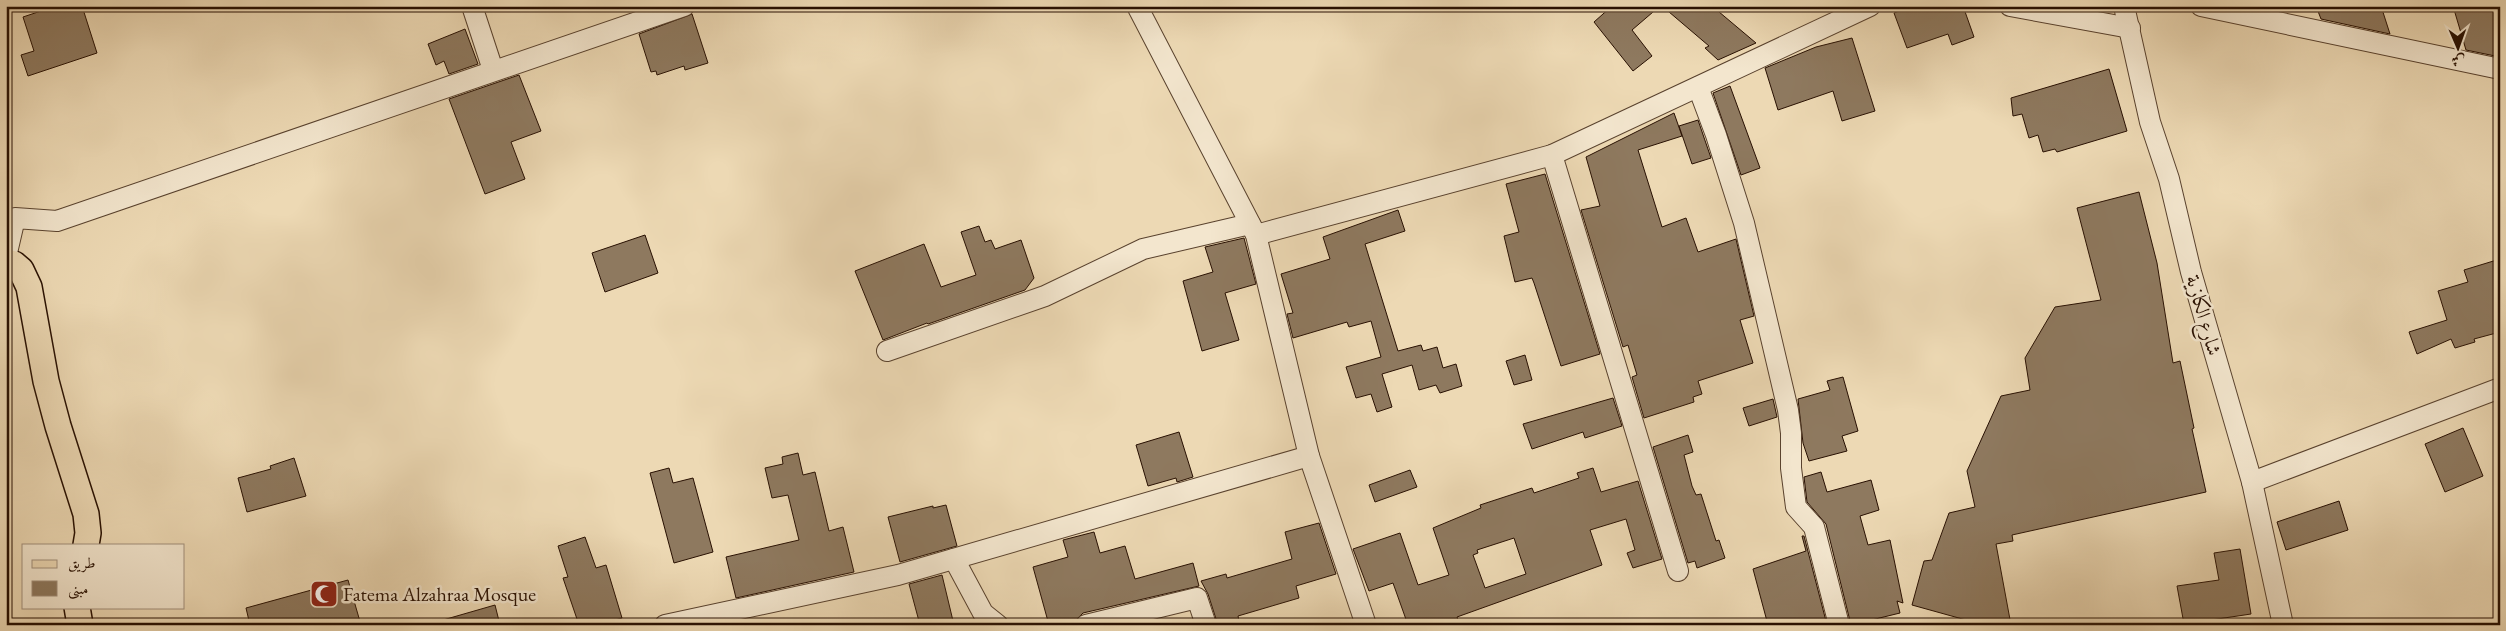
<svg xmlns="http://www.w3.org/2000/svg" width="2506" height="631" font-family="'EB Garamond',Amiri,serif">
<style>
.building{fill:#8e795f;stroke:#281002;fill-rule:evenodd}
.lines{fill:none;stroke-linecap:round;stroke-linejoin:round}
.minor-casing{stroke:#59422e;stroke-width:22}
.major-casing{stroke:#281002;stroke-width:28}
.minor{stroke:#f3e6ce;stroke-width:20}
.major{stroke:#edd9b4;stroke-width:25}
.labels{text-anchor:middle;stroke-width:5;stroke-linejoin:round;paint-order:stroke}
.street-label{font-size:20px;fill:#281002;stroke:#f3e6ce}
.poi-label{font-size:20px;fill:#281002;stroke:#f3e6ce;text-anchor:start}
</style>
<rect width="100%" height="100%" fill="#edd9b4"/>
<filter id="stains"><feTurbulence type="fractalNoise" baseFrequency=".004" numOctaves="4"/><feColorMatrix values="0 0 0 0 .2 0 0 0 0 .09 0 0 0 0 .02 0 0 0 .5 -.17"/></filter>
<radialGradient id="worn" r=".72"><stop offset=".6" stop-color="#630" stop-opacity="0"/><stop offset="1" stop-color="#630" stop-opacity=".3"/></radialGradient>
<g class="building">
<polygon points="56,6 82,6 97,53 28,76 21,55 34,51 23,17"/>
<polygon points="1612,6 1660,6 1632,30 1652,56 1633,71 1594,22"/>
<polygon points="1662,6 1712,6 1756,43 1718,60 1705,48 1709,46"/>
<polygon points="1912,6 1963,6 1974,37 1952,45 1948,34 1907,48 1894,13"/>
<polygon points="2316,6 2381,6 2390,34 2321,19"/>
<polygon points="2453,6 2493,6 2500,28 2500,57 2466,50"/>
<polygon points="692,14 708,63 685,70 684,66 657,75 656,71 651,72 639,34"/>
<polygon points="465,29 478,64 449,74 444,61 436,65 428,44"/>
<polygon points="1852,38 1875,111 1842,121 1833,91 1778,110 1765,68 1816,47"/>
<polygon points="2109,69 2127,131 2057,152 2055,149 2043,152 2038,135 2029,138 2022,114 2013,116 2011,98"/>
<polygon points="519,75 541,131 511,142 525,179 485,194 449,99"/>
<polygon points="1730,86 1760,168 1741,175 1713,93"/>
<polygon points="1674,113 1682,136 1638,150 1662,227 1686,218 1698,252 1736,239 1754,316 1740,320 1753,363 1698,381 1702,394 1693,397 1694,402 1644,418 1632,377 1637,375 1628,345 1623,347 1581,210 1600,206 1586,157"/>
<polygon points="1698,120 1711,158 1692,164 1679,126"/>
<polygon points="1545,174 1600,354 1561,366 1534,283 1532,278 1515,282 1504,236 1519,232 1506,184"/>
<polygon points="2139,192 2157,263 2173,363 2180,361 2194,428 2192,429 2206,492 2012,535 2013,541 1996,544 2011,625 1984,625 1912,605 1924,561 1932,560 1949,513 1975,507 1967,471 2001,396 2030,390 2025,358 2055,307 2101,300 2077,208"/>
<polygon points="1398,210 1405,231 1365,244 1398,351 1421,345 1423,351 1437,347 1443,368 1456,364 1462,386 1440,393 1436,385 1419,390 1412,365 1382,374 1392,407 1377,412 1371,394 1356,398 1346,367 1381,357 1371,321 1349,327 1347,322 1293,338 1287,314 1293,313 1281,274 1330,259 1323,237"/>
<polygon points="979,226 985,242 991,240 995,249 1021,240 1034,278 1025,290 928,324 927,323 883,340 855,271 924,244 941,287 976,275 961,232"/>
<polygon points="645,235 658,273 605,292 592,253"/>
<polygon points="1244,238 1256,284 1225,293 1239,340 1202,351 1183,281 1213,272 1205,247"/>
<polygon points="2500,259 2500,332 2474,339 2475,342 2455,348 2451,339 2417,354 2409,332 2447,320 2438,291 2468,282 2464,270"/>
<polygon points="1525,355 1532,380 1514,385 1506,361"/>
<polygon points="1843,377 1858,431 1842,436 1847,451 1809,461 1803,443 1798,399 1830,390 1827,381"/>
<polygon points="1613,398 1622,426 1585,438 1583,432 1532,449 1523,424"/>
<polygon points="1773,399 1777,417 1749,426 1743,408"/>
<polygon points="2463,428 2483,476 2445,492 2425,444"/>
<polygon points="1179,432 1193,477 1177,482 1176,478 1148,486 1136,445"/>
<polygon points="1688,435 1693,452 1684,455 1692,486 1696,495 1701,494 1716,541 1719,540 1725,558 1697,568 1695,561 1688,563 1653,447"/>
<polygon points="798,453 803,475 815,472 829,531 843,527 854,572 736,598 726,557 799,540 788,495 772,498 765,468 783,464 782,457"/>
<polygon points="294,458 306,496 247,512 238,478 271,469 270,466"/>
<polygon points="669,468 673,483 693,478 713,552 674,563 650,473"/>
<path d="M1593 468 1601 492 1638 481 1662 559 1633 568 1627 553 1635 550 1626 519 1590 530 1602 565 1457 617 1460 625H1408L1393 583 1369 591 1353 549 1400 533 1418 585 1449 575 1433 528 1481 508 1480 505 1532 488 1534 493 1579 478 1577 473ZM1514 538 1526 574 1485 588 1473 555 1478 553 1477 550Z"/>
<polygon points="1410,470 1417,487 1375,502 1369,485"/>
<polygon points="1821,472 1827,492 1871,480 1879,510 1860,516 1868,545 1890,540 1903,603 1897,601 1900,613 1851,625 1826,524 1807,502 1804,477"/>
<polygon points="2339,501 2348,530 2286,550 2277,522"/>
<polygon points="946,505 957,546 900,562 888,517 933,506 933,508"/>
<polygon points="1319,523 1336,574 1296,586 1299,598 1238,616 1240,625 1218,625 1208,594 1201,581 1226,574 1227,578 1292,559 1285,532"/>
<polygon points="1094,532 1100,553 1125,546 1135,579 1193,563 1199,586 1083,613 1075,621 1063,625 1049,625 1033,567 1068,557 1063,540"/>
<polygon points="1802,536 1804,536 1827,625 1768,625 1753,569 1806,551"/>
<polygon points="585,537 596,568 606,565 622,618 598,625 579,625 563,578 568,577 558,546"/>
<polygon points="2240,549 2251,614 2184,624 2177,586 2219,580 2214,553"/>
<polygon points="942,575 954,625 920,625 909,584"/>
<polygon points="348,580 361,625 250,625 246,608"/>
<polygon points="495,605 500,625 444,625 443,620"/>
</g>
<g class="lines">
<defs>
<g id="minor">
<polyline points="472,6 493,70"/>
<polyline points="1137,6 1256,235 1309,456 1366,625"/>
<polyline points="2010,6 2130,28"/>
<polyline points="2124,6 2150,122 2169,179 2191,272 2252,482 2283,625"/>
<polyline points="2201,6 2500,69"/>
<polyline points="1698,87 1716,135 1744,223 1788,410 1791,433 1791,468 1796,507 1814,527 1839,625"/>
<polyline points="1552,155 1678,571"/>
<polyline points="1256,235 1552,155 1870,6"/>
<polyline points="6,257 15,218 57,221 684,6"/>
<polyline points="887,351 1045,296 1143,249 1250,224"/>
<polyline points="2252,482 2500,388"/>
<polyline points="954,559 983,613 998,625"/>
<polyline points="665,625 898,575 1309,456"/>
<polyline points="1086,625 1197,598 1206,625"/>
</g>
<g id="major">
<polyline points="6,262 14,264 21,270 29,287 46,381 58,426 86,514 88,533 86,545"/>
<polyline points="77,607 80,625"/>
</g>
</defs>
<use href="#minor" class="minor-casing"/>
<use href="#major" class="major-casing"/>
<use href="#minor" class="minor"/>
<use href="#major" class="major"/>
</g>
<defs>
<symbol id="mosque-square" viewBox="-11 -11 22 22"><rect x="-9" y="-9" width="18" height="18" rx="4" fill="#8f2418" stroke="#f3e6ce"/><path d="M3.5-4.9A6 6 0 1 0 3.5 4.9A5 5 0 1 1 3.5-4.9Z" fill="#fff"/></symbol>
</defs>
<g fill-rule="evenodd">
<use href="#mosque-square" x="308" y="578" width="32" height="32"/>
</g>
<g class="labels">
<g class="street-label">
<text transform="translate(2204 315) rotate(74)" y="7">شارع الكازية</text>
</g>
<g class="poi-label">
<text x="343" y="601">Fatema Alzahraa Mosque</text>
</g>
</g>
<rect width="2506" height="631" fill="none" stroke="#edd9b4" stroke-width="25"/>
<rect x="8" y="8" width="2491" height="616" fill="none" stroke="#281002" stroke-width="2.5"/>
<rect x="12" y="12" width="2481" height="606" fill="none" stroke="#281002"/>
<rect x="22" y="544" width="162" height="65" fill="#f3e6ce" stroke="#a2907c"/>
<rect x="32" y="560" width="25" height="8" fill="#edd9b4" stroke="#a2907c"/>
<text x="68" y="568" font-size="15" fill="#281002">طريق</text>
<rect x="32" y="581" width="25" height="15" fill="#8e795f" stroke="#a2907c"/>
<text x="68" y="594" font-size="15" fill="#281002">مبنى</text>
<g transform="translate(2458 48) rotate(178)" stroke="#f3e6ce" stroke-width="4" paint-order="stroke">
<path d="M0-4L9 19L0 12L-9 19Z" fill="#281002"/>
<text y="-8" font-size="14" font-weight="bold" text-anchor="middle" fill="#281002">ش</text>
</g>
<rect width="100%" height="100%" filter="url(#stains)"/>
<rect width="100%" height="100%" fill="url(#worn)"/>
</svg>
